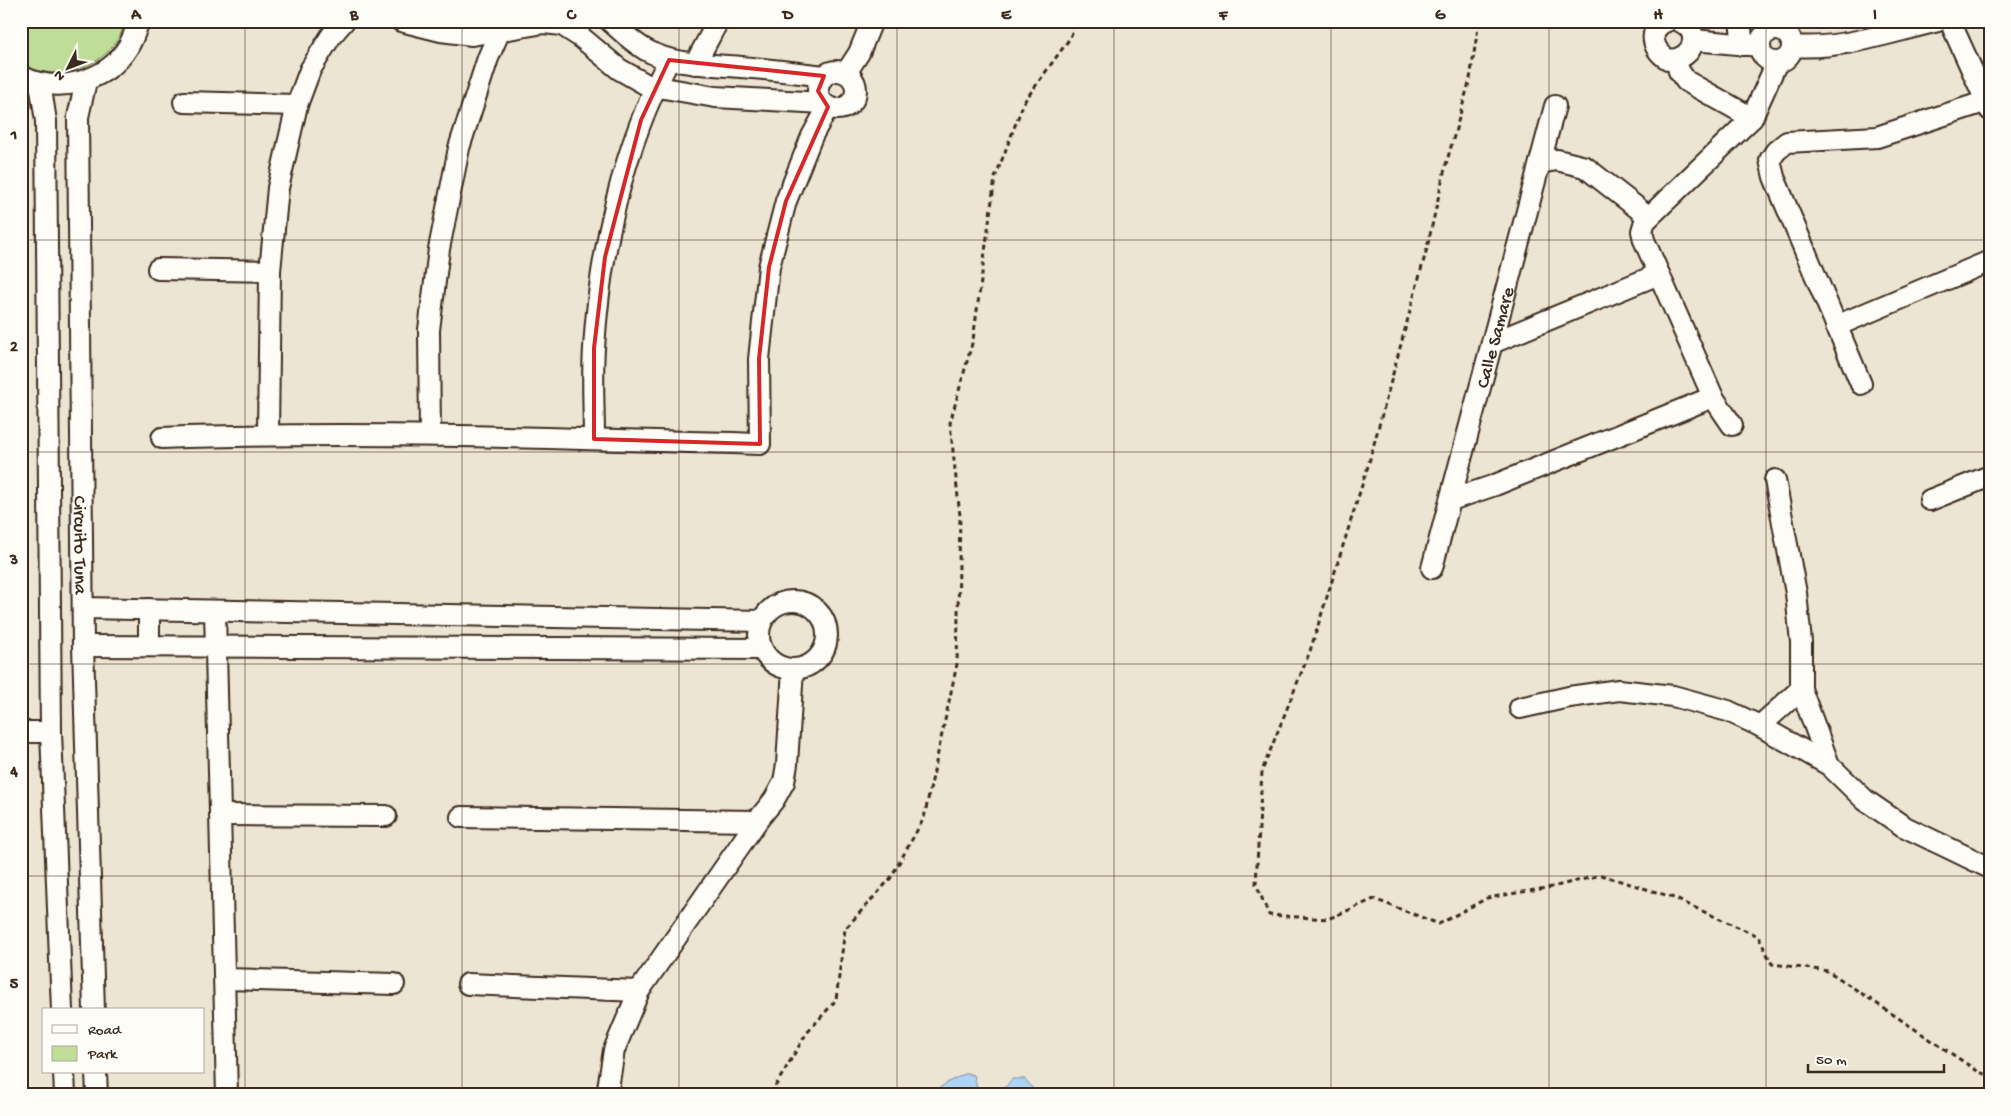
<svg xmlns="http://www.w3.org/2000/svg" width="2011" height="1116" font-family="'Gochi Hand',sans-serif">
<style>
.green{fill:#bfdd96;stroke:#7d845a}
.water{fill:#add3f7;stroke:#7f8fa0}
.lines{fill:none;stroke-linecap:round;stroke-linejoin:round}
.minor-casing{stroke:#3b2a1e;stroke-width:24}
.path{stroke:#3b2a1e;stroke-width:3;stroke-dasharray:5 4;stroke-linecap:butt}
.minor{stroke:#fdfcf7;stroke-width:20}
.marked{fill:none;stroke:#d62828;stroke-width:4;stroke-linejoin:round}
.grid{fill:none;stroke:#3b2a1e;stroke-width:1;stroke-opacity:0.55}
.labels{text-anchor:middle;stroke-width:5;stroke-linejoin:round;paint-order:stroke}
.street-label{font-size:19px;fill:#3b2a1e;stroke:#fdfcf7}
.neatline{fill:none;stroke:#3b2a1e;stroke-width:2}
.grid-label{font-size:16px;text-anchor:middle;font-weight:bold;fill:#3b2a1e}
</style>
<rect width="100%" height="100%" fill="#ede5d3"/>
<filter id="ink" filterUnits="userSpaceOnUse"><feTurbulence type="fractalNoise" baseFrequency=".02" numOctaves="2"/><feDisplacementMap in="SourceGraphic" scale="10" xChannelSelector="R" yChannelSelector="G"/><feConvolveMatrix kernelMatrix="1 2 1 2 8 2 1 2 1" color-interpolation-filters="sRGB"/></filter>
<g filter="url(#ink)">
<path class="green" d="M21 21H125C116 64 57 88 21 62Z"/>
<g class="water">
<polygon points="967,1073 974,1075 978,1093 983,1095 929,1095 950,1081"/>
<polygon points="1012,1079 1025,1079 1038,1095 999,1095"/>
</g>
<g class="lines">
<defs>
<g id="minor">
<polyline points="401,21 441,31 472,35 544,23 562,25 582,38 619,69 647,85 715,97 823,103"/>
<path d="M610 21C621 31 632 42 646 50 671 64 700 64 728 66 760 68 792 72 824 76"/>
<path d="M1667 21C1646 28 1652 52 1670 60 1694 59 1703 31 1679 21"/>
<polyline points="1740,21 1743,45"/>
<polyline points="1953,28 1990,110"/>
<circle cx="1776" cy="46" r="16"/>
<polyline points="1693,40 1760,46"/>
<path d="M1793 46C1842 50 1891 32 1938 21"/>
<polyline points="1676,60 1679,71 1686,81 1752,118"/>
<polyline points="695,64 718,21"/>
<circle cx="837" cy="90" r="19"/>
<polyline points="846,73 859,53 872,21"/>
<path d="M21 76C57 95 107 82 128 47 133 39 136 29 139 21"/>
<path id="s1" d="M86 81 78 117 83 646 94 1010"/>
<polyline points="40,83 46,121 51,732 62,1010"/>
<polyline points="184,102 297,105"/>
<polyline points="1540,163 1557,160 1585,167 1649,217"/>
<polyline points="158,269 270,271"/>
<polyline points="1836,326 1990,261"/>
<polyline points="1492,343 1659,274"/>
<polyline points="1861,384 1774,177 1770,160 1776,151 1787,142 1877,137 1990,100"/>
<polyline points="1732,425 1713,397 1644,240 1642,231 1645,221 1752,118 1777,62"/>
<polyline points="268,434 270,271 278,188 297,105 310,70 331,36 344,21"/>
<polyline points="430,435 429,330 439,249 459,148 488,58 504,21"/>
<path d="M162 438C361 431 561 438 760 444L759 359 769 267 786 201 812 136 828 107"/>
<path d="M594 439C594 409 592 378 594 348 600 250 623 147 669 60"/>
<polyline points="1775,480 1796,593 1801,642 1801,689 1829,765"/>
<polyline points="1451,500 1495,485 1713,397"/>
<polyline points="1930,500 1990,476"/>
<path id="s2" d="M1432 568 1555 106"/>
<circle cx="793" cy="635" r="34"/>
<polyline points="83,608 762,621"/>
<polyline points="149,609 149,646"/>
<polyline points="215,611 227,1095"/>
<polyline points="83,646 762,649"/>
<polyline points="1520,708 1569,697 1619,690 1673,696 1728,711 1760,726 1829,765 1865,800 1903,826 1990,868"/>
<polyline points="1760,726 1801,689"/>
<polyline points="21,732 51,732"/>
<polyline points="221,815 386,816"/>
<polyline points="461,817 757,821"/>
<polyline points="225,979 394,984"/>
<polyline points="468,984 639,991"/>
<polyline points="64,1072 65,1095"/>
<polyline points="96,1072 97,1095"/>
<polyline points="607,1095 614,1050 639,991 757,821 774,800 784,782 787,764 793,669"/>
</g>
</defs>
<use href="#minor" class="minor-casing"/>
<g class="path">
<polyline points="1479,21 1470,79 1445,168 1427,248 1368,466 1310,651 1262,771 1256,884 1269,915 1328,919 1374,899 1439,924 1487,898 1552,887 1601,875 1669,896 1758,936 1772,964 1828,971 1979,1072 1990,1076"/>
<polyline points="773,1095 776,1085 806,1034 836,1000 845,929 890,879 924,818 957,664 960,516 950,423 973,340 995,178 1024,102 1070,38 1076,21"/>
</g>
<use href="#minor" class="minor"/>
</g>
</g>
<path class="marked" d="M669 60 824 76 818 91 828 107 786 201 769 267 759 359 760 444 594 439V348L605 257 641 120Z"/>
<path class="grid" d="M245 21V1095M462 21V1095M679 21V1095M897 21V1095M1114 21V1095M1331 21V1095M1549 21V1095M1766 21V1095M21 240H1990M21 452H1990M21 664H1990M21 876H1990"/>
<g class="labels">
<g class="street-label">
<text dy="7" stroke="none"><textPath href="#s2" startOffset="239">Calle Samare</textPath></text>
<text dy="7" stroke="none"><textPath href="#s1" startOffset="465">Circuito Tuna</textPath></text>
</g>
</g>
<rect width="2011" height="1116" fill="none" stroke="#fdfcf7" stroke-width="55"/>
<rect x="42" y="1008" width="162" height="65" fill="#fdfcf7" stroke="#afa8a0"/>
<rect x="52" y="1025" width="25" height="8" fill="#fdfcf7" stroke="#afa8a0"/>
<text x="88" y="1034" font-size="15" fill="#3b2a1e">Road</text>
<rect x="52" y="1046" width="25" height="15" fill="#bfdd96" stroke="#afa8a0"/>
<text x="88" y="1058" font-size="15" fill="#3b2a1e">Park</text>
<g transform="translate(68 68) rotate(228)" stroke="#fdfcf7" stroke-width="4" paint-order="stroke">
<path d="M0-4L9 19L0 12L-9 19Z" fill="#3b2a1e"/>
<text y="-8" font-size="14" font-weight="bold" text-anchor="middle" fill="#3b2a1e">N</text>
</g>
<path d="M1808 1064v8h136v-8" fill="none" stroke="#3b2a1e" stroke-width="2.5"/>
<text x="1816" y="1064" font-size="15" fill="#3b2a1e" stroke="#fdfcf7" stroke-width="4" paint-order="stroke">50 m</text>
<rect x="28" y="28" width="1956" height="1060" class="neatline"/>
<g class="grid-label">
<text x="136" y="19">A</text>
<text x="354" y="19">B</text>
<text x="571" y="19">C</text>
<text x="788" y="19">D</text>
<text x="1006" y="19">E</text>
<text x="1223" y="19">F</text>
<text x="1440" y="19">G</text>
<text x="1658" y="19">H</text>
<text x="1875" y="19">I</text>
<text x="14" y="139">1</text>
<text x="14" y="351">2</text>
<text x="14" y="564">3</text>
<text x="14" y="776">4</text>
<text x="14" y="988">5</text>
</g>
</svg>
